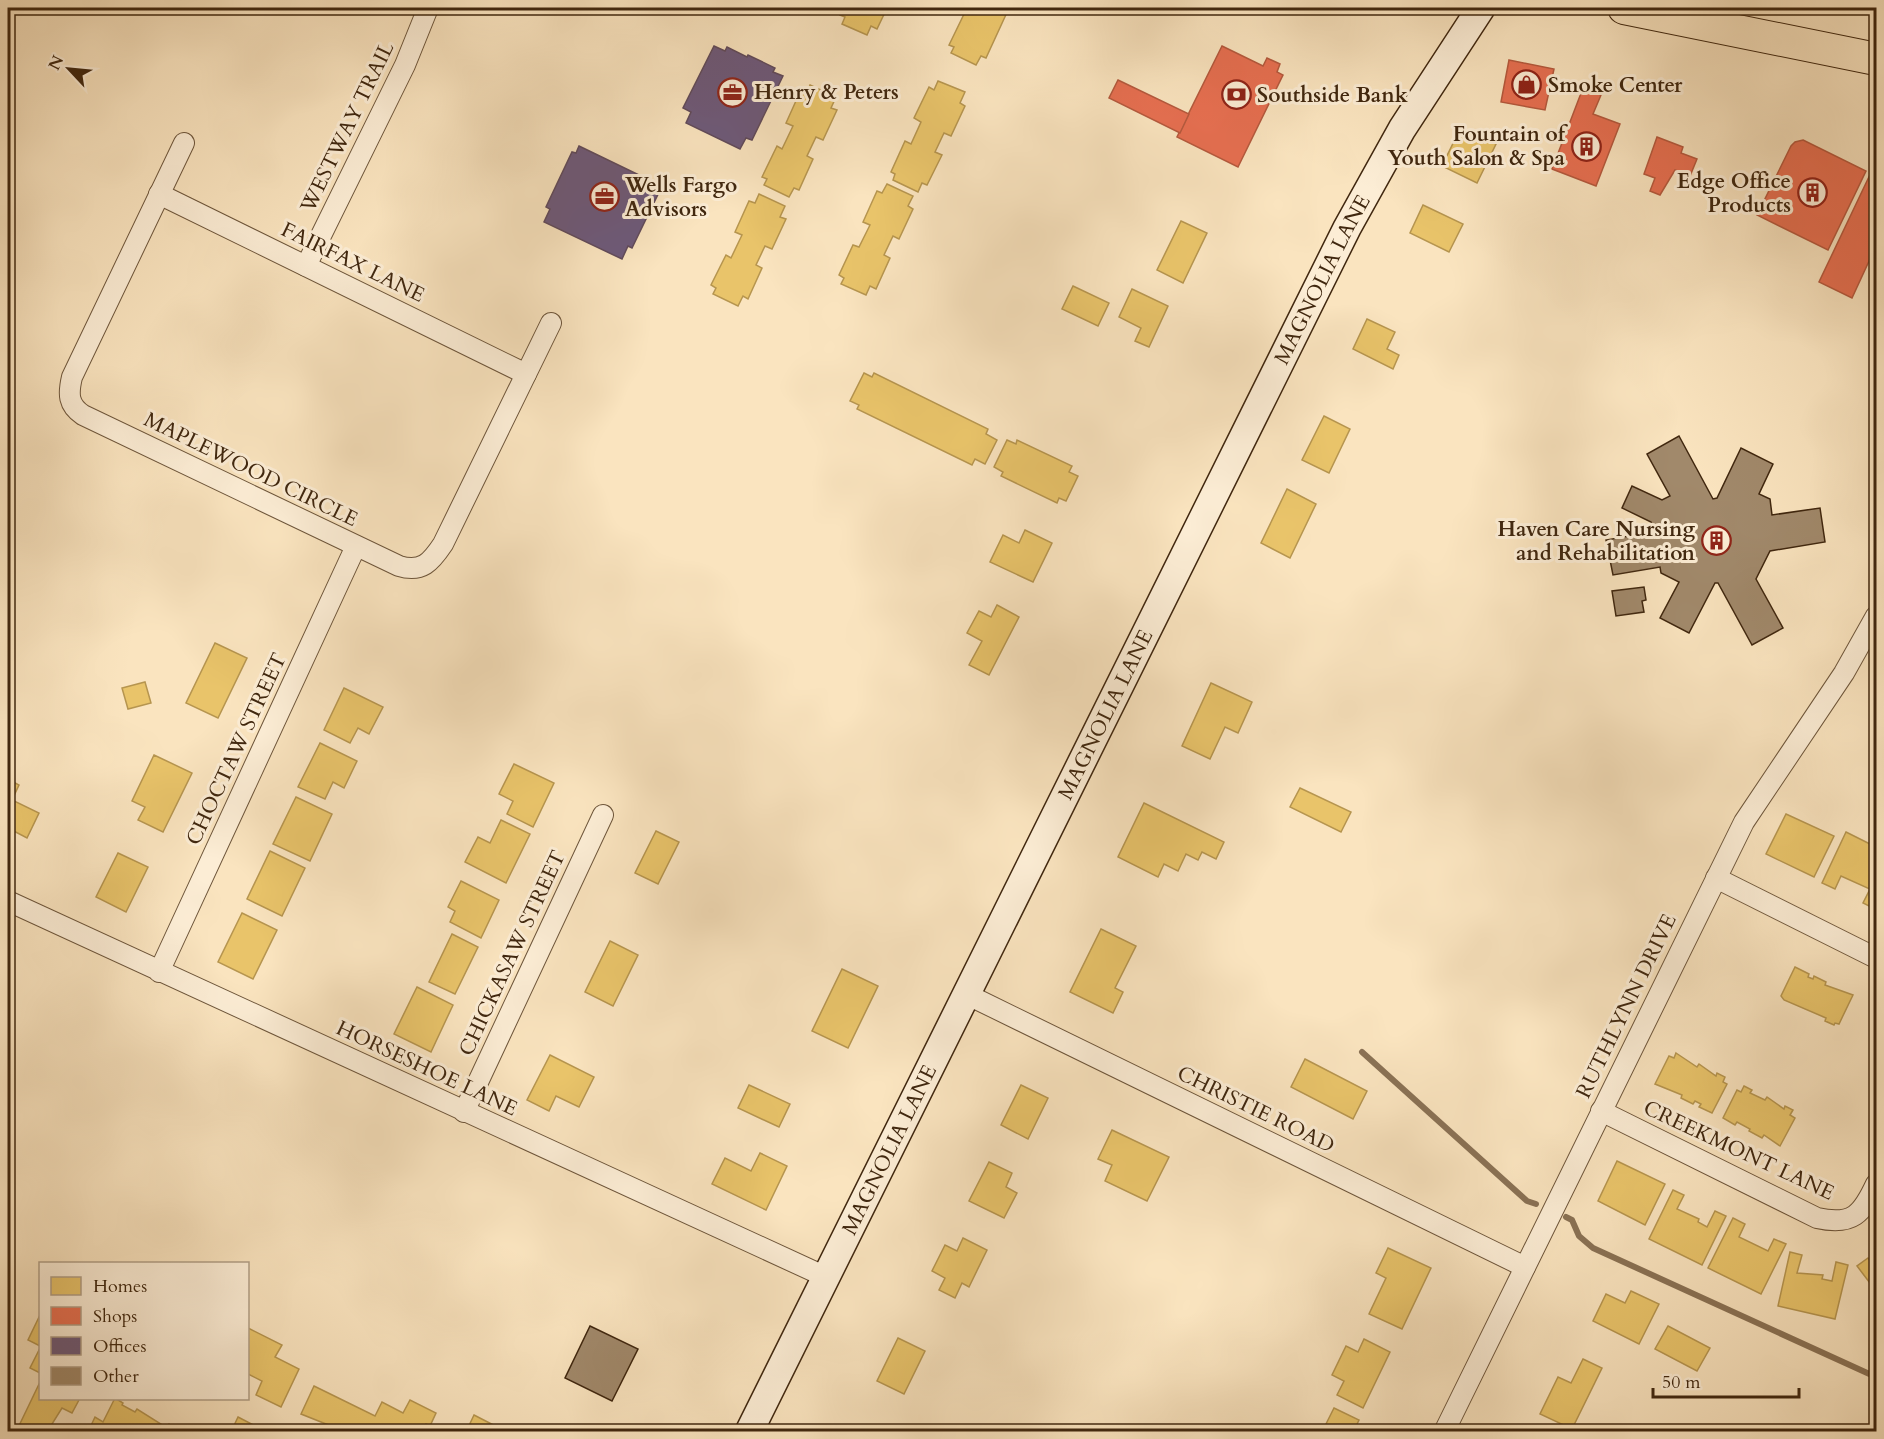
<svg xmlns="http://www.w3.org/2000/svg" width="1884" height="1439" font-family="Cardo,serif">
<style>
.homes{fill:#e9c46a;stroke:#b6954f;stroke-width:1.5}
.shops{fill:#e76f51;stroke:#b5593d;stroke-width:1.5}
.offices{fill:#6d597a;stroke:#604a5a;stroke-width:1.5}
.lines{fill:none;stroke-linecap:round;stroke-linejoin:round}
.stream{stroke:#8a7255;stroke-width:6}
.building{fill:#a1896b;stroke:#40270f;stroke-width:1.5}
.street-casing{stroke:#6e563b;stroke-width:22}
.secondary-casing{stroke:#40270f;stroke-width:30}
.primary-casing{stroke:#40270f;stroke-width:34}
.street{stroke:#fcedd5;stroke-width:20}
.secondary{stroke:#fcedd5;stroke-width:27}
.primary{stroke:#fae4bf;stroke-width:32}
.labels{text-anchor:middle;stroke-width:6;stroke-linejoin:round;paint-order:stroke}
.poi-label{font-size:21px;font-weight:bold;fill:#40270f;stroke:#fcedd5;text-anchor:start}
.street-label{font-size:21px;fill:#40270f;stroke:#fcedd5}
</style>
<rect width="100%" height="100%" fill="#fae4bf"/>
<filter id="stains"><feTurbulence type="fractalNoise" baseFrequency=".00333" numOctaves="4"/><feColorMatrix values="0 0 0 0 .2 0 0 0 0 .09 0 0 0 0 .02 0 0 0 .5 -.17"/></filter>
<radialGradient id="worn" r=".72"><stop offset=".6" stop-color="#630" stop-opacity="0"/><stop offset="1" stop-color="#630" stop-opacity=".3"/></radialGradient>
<g class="homes">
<polygon points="844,8 887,8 877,29 871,26 867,35 842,24 845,17 840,15"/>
<polygon points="967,8 1009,8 986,58 981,56 976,65 951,53 954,47 949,45"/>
<polygon points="938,81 965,92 960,103 965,106 951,136 944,133 935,152 942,155 927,185 922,183 918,192 893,180 895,174 891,172 905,141 911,144 921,122 914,118 929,87 934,90"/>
<polygon points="810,85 836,97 831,108 837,110 823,140 816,137 807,156 813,159 799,190 794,188 789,197 764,185 767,179 762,177 777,146 782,149 793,126 786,123 800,92 806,95"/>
<polygon points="1461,127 1496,144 1477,183 1442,166"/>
<polygon points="887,184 913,196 908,206 913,209 899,239 893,236 884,255 890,258 876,289 870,286 866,295 841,284 844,278 839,275 853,245 859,247 870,225 863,222 877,191 882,193"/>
<polygon points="759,194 785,206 780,217 786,219 772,249 765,246 756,265 762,268 748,299 743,296 738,306 713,294 716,288 711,285 726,255 731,258 742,235 735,232 749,201 755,203"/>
<polygon points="1423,205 1463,224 1449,252 1410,233"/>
<polygon points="1181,221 1207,233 1183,283 1157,270"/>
<polygon points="1073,286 1109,303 1098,326 1062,309"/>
<polygon points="1132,289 1168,306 1149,347 1135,341 1141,328 1119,317"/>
<polygon points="1367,319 1395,332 1387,349 1399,355 1393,369 1353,349"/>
<polygon points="864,373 872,377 874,373 988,429 986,434 997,440 985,464 975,459 972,465 857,409 859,405 850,401"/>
<polygon points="1324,416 1350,429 1329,473 1302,460"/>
<polygon points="1007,440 1016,444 1017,440 1072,466 1069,472 1078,476 1066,501 1059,498 1057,503 1001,476 1003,472 994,467"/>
<polygon points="1287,489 1316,504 1290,558 1261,543"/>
<polygon points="1025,530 1052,543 1033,582 990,562 1003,535 1019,543"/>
<polygon points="997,605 1019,617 989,675 969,665 982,641 967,633 979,611 991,617"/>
<polygon points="215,643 247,658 218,718 186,703"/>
<polygon points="145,682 151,703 128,709 122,688"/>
<polygon points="1211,683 1252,702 1238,733 1225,727 1210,759 1182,746"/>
<polygon points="344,688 383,707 369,734 358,728 350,743 324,730"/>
<polygon points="320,743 357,761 344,788 333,782 325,799 298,787"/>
<polygon points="154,755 192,773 163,832 138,820 145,807 132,801"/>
<polygon points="514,764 554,783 533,827 507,814 513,801 499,794"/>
<polygon points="8,779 19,785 12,800 39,813 27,838 8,828"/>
<polygon points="1300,788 1351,812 1341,832 1290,807"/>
<polygon points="296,797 332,814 310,861 273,844"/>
<polygon points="1144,803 1224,842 1216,859 1202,852 1198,860 1186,854 1178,871 1164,864 1158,877 1118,857"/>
<polygon points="1786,814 1834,836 1814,877 1766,854"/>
<polygon points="501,820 530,834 506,883 465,862 478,837 490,843"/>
<polygon points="656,831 679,842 658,884 635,873"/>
<polygon points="1846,832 1876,847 1875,909 1863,903 1870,889 1841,876 1835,889 1822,883"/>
<polygon points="270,851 305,868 282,916 247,899"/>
<polygon points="118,853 148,867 126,912 96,897"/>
<polygon points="461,881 499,900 481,938 450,922 455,911 448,907"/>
<polygon points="242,913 277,930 253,979 218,962"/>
<polygon points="1101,929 1136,946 1115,988 1123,992 1113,1013 1070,992"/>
<polygon points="452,934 478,947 455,994 429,982"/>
<polygon points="610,941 638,955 613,1006 585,992"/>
<polygon points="1795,967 1809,974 1808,977 1813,979 1814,976 1826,982 1825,985 1853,995 1839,1024 1835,1023 1834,1025 1825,1021 1826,1018 1784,1000 1781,996"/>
<polygon points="842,969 878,986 848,1048 812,1031"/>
<polygon points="417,987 453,1005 431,1052 394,1034"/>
<polygon points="1676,1053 1697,1067 1699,1064 1716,1076 1717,1073 1725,1077 1723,1082 1727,1084 1712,1113 1699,1107 1701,1104 1695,1101 1693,1104 1681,1098 1682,1095 1655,1084 1669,1056 1674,1058"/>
<polygon points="550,1055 594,1077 579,1107 556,1096 549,1111 527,1100"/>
<polygon points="1305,1059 1367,1091 1353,1119 1291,1087"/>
<polygon points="749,1085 790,1104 779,1127 738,1108"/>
<polygon points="1021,1085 1048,1098 1028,1139 1001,1125"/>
<polygon points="1744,1086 1752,1090 1750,1093 1765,1100 1767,1097 1784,1109 1785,1106 1793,1110 1790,1115 1795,1118 1780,1146 1764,1135 1762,1138 1749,1131 1750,1129 1737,1122 1735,1125 1723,1118 1737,1090 1741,1092"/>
<polygon points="1112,1130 1169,1157 1147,1201 1105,1181 1112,1165 1098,1159"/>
<polygon points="760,1153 787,1166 766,1210 712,1184 725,1158 751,1171"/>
<polygon points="1617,1161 1665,1184 1645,1225 1598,1201"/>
<polygon points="989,1162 1012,1173 1006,1187 1017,1193 1004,1218 969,1201"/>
<polygon points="1673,1190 1684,1195 1677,1209 1699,1219 1698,1222 1707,1227 1715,1211 1726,1216 1702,1265 1649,1239"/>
<polygon points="1733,1218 1745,1224 1739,1237 1768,1251 1774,1239 1786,1244 1761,1294 1708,1268"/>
<polygon points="963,1238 987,1250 969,1287 962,1283 955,1298 939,1290 945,1278 932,1271 945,1245 957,1251"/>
<polygon points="1388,1248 1431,1268 1402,1329 1369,1314 1386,1278 1376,1273"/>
<polygon points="1790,1252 1802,1255 1797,1273 1823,1275 1822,1279 1832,1281 1836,1262 1848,1265 1835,1319 1778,1306"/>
<polygon points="1868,1258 1876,1269 1876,1291 1857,1266"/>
<polygon points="1631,1291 1659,1304 1639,1344 1593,1321 1606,1294 1625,1303"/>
<polygon points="40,1315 40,1346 28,1340"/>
<polygon points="1668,1326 1710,1348 1697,1371 1655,1349"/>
<polygon points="248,1328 282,1345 275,1357 299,1369 281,1407 256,1395 262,1381 248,1374"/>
<polygon points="898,1338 925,1351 904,1394 877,1381"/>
<polygon points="1364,1339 1390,1352 1363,1408 1337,1395 1344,1381 1332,1375 1346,1346 1358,1352"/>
<polygon points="40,1348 40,1373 30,1368"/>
<polygon points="1583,1359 1602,1368 1572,1429 1540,1414 1558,1377 1571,1383"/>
<polygon points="40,1382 40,1398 80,1398 72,1413 62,1408 47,1432 16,1432"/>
<polygon points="314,1386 375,1416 382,1402 403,1413 410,1400 436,1413 430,1426 426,1424 422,1432 336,1432 330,1429 331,1426 301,1414"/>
<polygon points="115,1398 123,1403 122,1405 135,1412 137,1409 167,1428 169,1424 178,1430 178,1432 88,1432 95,1417 103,1422"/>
<polygon points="1334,1408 1359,1420 1353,1432 1322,1432"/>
<polygon points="474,1415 507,1432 466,1432"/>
<polygon points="238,1417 267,1432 231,1432"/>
</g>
<g class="shops">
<polygon points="1222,46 1263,66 1267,58 1280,64 1277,72 1283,75 1238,167 1177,137"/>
<polygon points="1509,60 1554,69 1545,110 1501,102"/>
<polygon points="1118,80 1189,114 1180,133 1109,98"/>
<polygon points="1583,88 1601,95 1593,114 1620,124 1596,186 1552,169"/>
<polygon points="1657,137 1683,147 1681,153 1697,159 1690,176 1675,170 1660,195 1650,191 1655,178 1644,174"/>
<polygon points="1803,140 1866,171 1828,250 1757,215 1791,146 1795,142"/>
<polygon points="1876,162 1876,246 1852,298 1819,282"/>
</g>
<g class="offices">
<polygon points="714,46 725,51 727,47 747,57 748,55 775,68 773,72 783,76 752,140 746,138 740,149 686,123 691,112 683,108"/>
<polygon points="579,146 662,186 632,248 628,246 622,259 544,222 550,209 546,207 572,152 576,153"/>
</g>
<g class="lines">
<g class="stream">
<polyline points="1362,1052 1527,1201 1536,1204"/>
<polyline points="1566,1217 1572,1220 1579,1236 1593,1248 1876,1377"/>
</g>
</g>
<g class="building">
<polygon points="1679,436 1713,499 1717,498 1741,448 1773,464 1759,494 1770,499 1772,515 1820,508 1825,542 1770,551 1756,579 1783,628 1752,645 1718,583 1715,583 1689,633 1660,618 1679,582 1661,573 1660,567 1613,575 1606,540 1653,532 1651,522 1622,508 1632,486 1662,500 1670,496 1647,454"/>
<polygon points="1644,587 1646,600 1642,601 1644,612 1616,616 1612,591"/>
<polygon points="590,1326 638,1349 612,1401 565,1378"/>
</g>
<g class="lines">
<defs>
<g id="street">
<path d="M184 143 72 377C68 394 68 405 83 415L399 566C422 573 431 562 443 544L551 323"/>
<polyline points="159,194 526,374"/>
<polyline points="306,266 405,65 428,8"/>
<polyline points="1716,878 1876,958"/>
<polyline points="8,901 826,1277"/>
<polyline points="159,972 356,546"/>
<polyline points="966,994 1525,1267"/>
<path d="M1601 1111 1817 1218C1853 1226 1862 1214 1876 1184"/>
<polyline points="464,1112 603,815"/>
<polyline points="1444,1432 1744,822 1844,673 1876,616"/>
</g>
<g id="secondary">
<path id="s1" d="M749 1432 1347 228 1402 129 1481 8"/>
</g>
<polyline id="primary" points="1624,8 1876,59"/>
</defs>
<use href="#street" class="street-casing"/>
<use href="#secondary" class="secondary-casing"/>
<use href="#primary" class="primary-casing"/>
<use href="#street" class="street"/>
<use href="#secondary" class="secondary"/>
<use href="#primary" class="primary"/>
</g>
<defs>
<symbol id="shop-ring" viewBox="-11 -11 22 22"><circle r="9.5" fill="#fcedd5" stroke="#8f2418" stroke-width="1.5"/><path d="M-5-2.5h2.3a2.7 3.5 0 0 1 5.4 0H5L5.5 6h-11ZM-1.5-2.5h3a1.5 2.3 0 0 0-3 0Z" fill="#8f2418"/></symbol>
<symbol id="office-ring" viewBox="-11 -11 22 22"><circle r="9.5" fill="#fcedd5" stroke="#8f2418" stroke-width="1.5"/><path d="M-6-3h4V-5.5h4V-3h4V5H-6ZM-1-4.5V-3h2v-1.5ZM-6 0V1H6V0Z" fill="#8f2418"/></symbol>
<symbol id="bank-ring" viewBox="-11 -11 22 22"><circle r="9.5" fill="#fcedd5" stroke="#8f2418" stroke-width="1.5"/><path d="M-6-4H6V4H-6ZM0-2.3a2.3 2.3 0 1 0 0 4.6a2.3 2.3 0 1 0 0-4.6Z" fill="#8f2418"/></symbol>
<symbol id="building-ring" viewBox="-11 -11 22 22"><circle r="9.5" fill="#fcedd5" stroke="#8f2418" stroke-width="1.5"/><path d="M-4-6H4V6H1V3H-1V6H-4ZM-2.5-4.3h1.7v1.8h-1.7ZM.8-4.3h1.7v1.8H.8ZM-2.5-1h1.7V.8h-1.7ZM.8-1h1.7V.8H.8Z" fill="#8f2418"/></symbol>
</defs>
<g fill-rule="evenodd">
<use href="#shop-ring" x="1510" y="68" width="33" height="33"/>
<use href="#office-ring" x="716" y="76" width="33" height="33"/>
<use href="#bank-ring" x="1220" y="78" width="33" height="33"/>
<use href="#building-ring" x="1570" y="130" width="33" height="33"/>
<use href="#building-ring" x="1796" y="176" width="33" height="33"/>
<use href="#office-ring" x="588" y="180" width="33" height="33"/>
<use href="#building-ring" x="1700" y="524" width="33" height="33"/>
</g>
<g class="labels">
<g class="poi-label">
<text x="1548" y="92">Smoke Center</text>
<text x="754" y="99">Henry &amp; Peters</text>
<text x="1257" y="102">Southside Bank</text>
<text x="1565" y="141" text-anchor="end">Fountain of<tspan x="1565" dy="24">Youth Salon &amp; Spa</tspan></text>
<text x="1791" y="188" text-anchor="end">Edge Office<tspan x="1791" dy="24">Products</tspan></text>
<text x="625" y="192">Wells Fargo<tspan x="625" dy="24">Advisors</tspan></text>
<text x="1695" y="536" text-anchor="end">Haven Care Nursing<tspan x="1695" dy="24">and Rehabilitation</tspan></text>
</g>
<g class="street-label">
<text transform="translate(347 127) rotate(-64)" y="7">WESTWAY TRAIL</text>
<text transform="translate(353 262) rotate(26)" y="7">FAIRFAX LANE</text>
<text dy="7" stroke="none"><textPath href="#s1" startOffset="1287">MAGNOLIA LANE</textPath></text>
<text transform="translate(251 469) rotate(26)" y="7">MAPLEWOOD CIRCLE</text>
<text dy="7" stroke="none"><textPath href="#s1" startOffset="801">MAGNOLIA LANE</textPath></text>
<text transform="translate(236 749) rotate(-65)" y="7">CHOCTAW STREET</text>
<text transform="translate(512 953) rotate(-65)" y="7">CHICKASAW STREET</text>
<text transform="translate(1626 1006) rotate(-64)" y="7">RUTHLYNN DRIVE</text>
<text transform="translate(427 1068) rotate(25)" y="7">HORSESHOE LANE</text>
<text transform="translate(1256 1109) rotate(26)" y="7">CHRISTIE ROAD</text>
<text dy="7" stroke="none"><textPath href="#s1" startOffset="315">MAGNOLIA LANE</textPath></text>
<text transform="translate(1739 1150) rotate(25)" y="7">CREEKMONT LANE</text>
</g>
</g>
<rect width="1884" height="1439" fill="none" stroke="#fae4bf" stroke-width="30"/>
<rect x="9" y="9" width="1866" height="1421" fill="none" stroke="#40270f" stroke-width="3"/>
<rect x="15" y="15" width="1854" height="1409" fill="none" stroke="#40270f" stroke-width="1.5"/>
<rect x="39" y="1262" width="210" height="138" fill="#fcedd5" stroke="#b19e86" stroke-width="1.5"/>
<rect x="51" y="1277" width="30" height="18" fill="#e9c46a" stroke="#b19e86" stroke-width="1.5"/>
<text x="93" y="1292" font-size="18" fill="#40270f">Homes</text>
<rect x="51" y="1307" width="30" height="18" fill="#e76f51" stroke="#b19e86" stroke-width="1.5"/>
<text x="93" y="1322" font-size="18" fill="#40270f">Shops</text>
<rect x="51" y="1337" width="30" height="18" fill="#6d597a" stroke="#b19e86" stroke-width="1.5"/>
<text x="93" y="1352" font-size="18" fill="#40270f">Offices</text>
<rect x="51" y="1367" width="30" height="18" fill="#a1896b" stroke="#b19e86" stroke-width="1.5"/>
<text x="93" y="1382" font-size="18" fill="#40270f">Other</text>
<g transform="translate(69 69) rotate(296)" stroke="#fcedd5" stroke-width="4.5" paint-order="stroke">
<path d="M0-4.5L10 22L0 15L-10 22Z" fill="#40270f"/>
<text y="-9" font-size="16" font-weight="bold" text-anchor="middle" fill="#40270f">N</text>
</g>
<path d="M1653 1388v9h146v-9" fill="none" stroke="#40270f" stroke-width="3"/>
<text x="1662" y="1388" font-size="18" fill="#40270f" stroke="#fcedd5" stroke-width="4.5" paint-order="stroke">50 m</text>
<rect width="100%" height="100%" filter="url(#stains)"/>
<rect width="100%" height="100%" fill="url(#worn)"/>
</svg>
